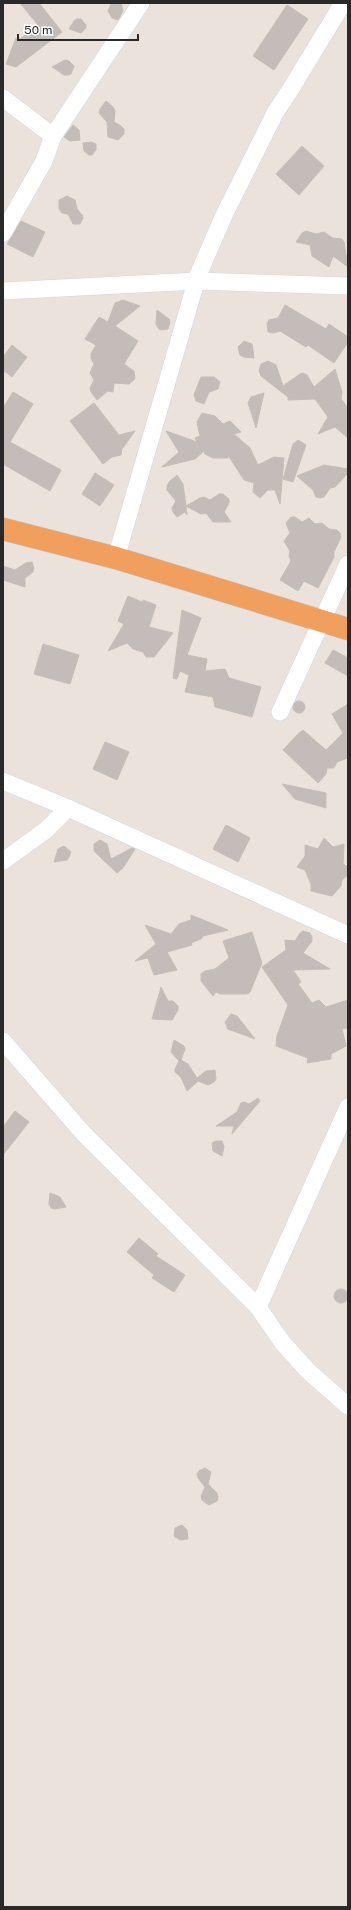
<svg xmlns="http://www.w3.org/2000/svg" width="351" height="1910" font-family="'Public Sans',sans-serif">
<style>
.building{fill:#c3bcb8;stroke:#c6beb5}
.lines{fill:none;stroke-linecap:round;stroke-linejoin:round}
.minor-casing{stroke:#d1d6e2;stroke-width:18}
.trunk-casing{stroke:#c3c3c3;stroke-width:23}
.minor{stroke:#fff;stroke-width:17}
.trunk{stroke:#f19f5e;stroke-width:22}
</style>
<rect width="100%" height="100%" fill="#ebe2db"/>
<g class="building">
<polygon points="20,3 39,3 62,32 16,67 6,64 16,38 20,39 38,25"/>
<polygon points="116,3 121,3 123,11 118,20 112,18 108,11 111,4"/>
<polygon points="287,5 308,19 274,70 253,56"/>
<polygon points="77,19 81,19 86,25 86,28 81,33 69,29 74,21"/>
<polygon points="65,60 69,61 74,66 71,74 68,75 64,75 52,67"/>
<polygon points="106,101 113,107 115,111 114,122 121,126 124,129 124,134 118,140 108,137 107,122 99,113 100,109"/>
<polygon points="73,125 79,130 80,140 70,141 64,137"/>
<polygon points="91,142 96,144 96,150 92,155 89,155 84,151 83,143"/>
<polygon points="302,146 324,166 299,195 276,174"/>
<polygon points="67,196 75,200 77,209 82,215 83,218 80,224 73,224 68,214 62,213 59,209 59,200"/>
<polygon points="21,221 45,232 33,257 7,244"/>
<polygon points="306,231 316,234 324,232 333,238 342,239 344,242 348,267 333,256 329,267 312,256 310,245 296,242 302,233"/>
<polygon points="123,300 140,306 115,326 138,341 124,364 134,371 135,379 129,384 114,383 113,392 108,391 97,400 91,392 90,388 94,380 90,373 94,364 91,358 91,354 96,345 85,339 99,317 108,322 115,303"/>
<polygon points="285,305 326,329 329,324 348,337 348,342 334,363 308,345 306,347 280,331 274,333 268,332 267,323 269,320 278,318"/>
<polygon points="157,310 169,319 170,322 168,329 161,330 158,328 156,324"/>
<polygon points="244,341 252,344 254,358 244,357 240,355 238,347"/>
<polygon points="12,345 27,357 12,377 3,370 3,357"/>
<polygon points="268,361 276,365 283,386 300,374 303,373 307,375 314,387 335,369 342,392 341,399 348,408 348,438 335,427 318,434 328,417 315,399 288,400 288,397 261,376 259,371 261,364"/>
<polygon points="201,377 214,377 220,382 218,389 209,392 204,404 196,401 194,395"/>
<polygon points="13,392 33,404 10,442 61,470 50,491 3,464 3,408"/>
<polygon points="264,393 256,428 248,403 251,397"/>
<polygon points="94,403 119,435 135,431 122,449 121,455 112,457 103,464 70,421"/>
<polygon points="202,413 215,416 223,424 230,421 241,432 234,434 250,448 258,465 274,457 284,458 280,504 275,490 268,490 260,498 253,492 254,483 244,480 228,455 228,458 213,458 205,454 204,451 195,459 162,467 179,452 166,431 197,442 195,438 200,436 197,422"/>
<polygon points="298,440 306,445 293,482 283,479 293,444"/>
<polygon points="324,465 348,469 348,473 335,487 330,488 324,497 320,498 316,497 313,490 297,476"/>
<polygon points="95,473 114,485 100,506 82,494"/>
<polygon points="177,475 183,484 186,506 200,498 204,497 210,500 219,494 223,494 229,499 229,503 224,512 231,522 213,522 206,513 201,514 186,506 187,515 185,512 177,517 173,512 172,508 176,501 167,490 167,486 169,482"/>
<polygon points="291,517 295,517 302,522 309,518 315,524 322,523 329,529 337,530 340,533 341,537 334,552 334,557 318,588 304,581 298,591 280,580 291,561 289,556 290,551 284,541 290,533 286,523"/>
<polygon points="32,562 34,568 33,572 25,578 25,587 3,580 3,566 15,570 26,563"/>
<polygon points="128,596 142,602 143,600 156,605 149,627 173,633 154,657 146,657 143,652 133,649 127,643 108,651 124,624 118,621"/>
<polygon points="182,610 201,618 187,655 207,659 205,671 225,669 229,678 261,687 252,717 215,707 213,697 185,692 189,675 180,671 177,679 173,678"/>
<polygon points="43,644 79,655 70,684 34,674"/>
<polygon points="333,650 348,658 348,676 325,663"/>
<circle cx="299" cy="707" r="6"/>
<polygon points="348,704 348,758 337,762 334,768 327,768 326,774 318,783 283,750 298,734 303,730 326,750 343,733 332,714"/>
<polygon points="105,742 129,752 117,780 93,769"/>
<polygon points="282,784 326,793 326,808 295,799"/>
<polygon points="226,825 250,838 238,862 213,849"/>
<polygon points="324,838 333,847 344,844 343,864 348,867 348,875 342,880 341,886 332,896 311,891 311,884 305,870 297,867 305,856 305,845 318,849"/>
<polygon points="100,840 107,844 111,859 132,848 135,849 123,868 117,873 94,851 94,844"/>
<polygon points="64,846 71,852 69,857 67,860 54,862 58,849"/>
<polygon points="191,915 228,930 203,936 201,939 191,943 192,945 167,952 177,970 154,975 148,958 135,961 156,944 145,925 171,934 179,924 191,920"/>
<polygon points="303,931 310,933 312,937 312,941 303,953 330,969 293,970 301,982 298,984 312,1003 319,1000 326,1007 348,1000 348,1028 342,1029 346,1046 331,1054 331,1059 307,1063 308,1058 276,1046 277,1036 288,1005 262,967 286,950 285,940 295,941 300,933"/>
<polygon points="252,932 262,963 250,992 247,994 220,994 216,992 213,996 201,981 201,974 205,971 215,969 229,958 223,941"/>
<polygon points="161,987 168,1001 173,1001 178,1006 178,1010 172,1020 152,1019"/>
<polygon points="231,1014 237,1016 255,1039 228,1029 225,1022"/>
<polygon points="174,1040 184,1046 185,1049 181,1060 188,1064 197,1078 206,1071 215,1070 216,1079 214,1082 208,1085 198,1081 187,1091 181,1077 175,1072 175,1069 179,1061 171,1052"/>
<polygon points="258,1098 260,1101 232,1134 234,1126 216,1126 237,1112 241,1103 244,1102 249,1104"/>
<polygon points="15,1111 29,1122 3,1155 3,1127"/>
<polygon points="216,1141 222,1141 224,1147 222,1156 213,1151 212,1143"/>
<polygon points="50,1193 60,1197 66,1207 55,1209 51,1208 49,1204"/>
<polygon points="139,1238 158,1254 156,1256 185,1275 174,1292 152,1278 154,1275 127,1252"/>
<circle cx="341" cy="1296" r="7"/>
<polygon points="205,1468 211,1472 208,1484 217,1493 218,1497 217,1501 209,1505 202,1500 201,1496 205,1487 198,1478 197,1474 199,1471"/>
<polygon points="182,1525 187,1530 188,1539 180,1540 174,1536 175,1528"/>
</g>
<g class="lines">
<defs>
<g id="minor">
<polyline points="3,98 53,136"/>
<polyline points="3,233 44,161 53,136 141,3"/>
<polyline points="3,291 197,281 348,286"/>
<polyline points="116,558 198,275 225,213 275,113 292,87 343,3"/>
<polyline points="280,712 348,564"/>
<polyline points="3,781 68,808 348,935"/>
<polyline points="3,861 46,830 68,808"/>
<polyline points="3,1041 84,1134 258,1307 282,1342 308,1371 348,1406"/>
<polyline points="258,1307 348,1107"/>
</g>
<polyline id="trunk" points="3,529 116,558 348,629"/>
</defs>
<use href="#minor" class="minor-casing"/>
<use href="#trunk" class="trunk-casing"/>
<use href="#minor" class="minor"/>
<use href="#trunk" class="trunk"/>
</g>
<rect width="351" height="1910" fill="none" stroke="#292929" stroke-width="8"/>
<path d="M18 34v6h120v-6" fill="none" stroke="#292929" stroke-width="2"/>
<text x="24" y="34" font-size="12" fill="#292929" stroke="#ffffff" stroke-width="3" paint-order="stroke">50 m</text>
</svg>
